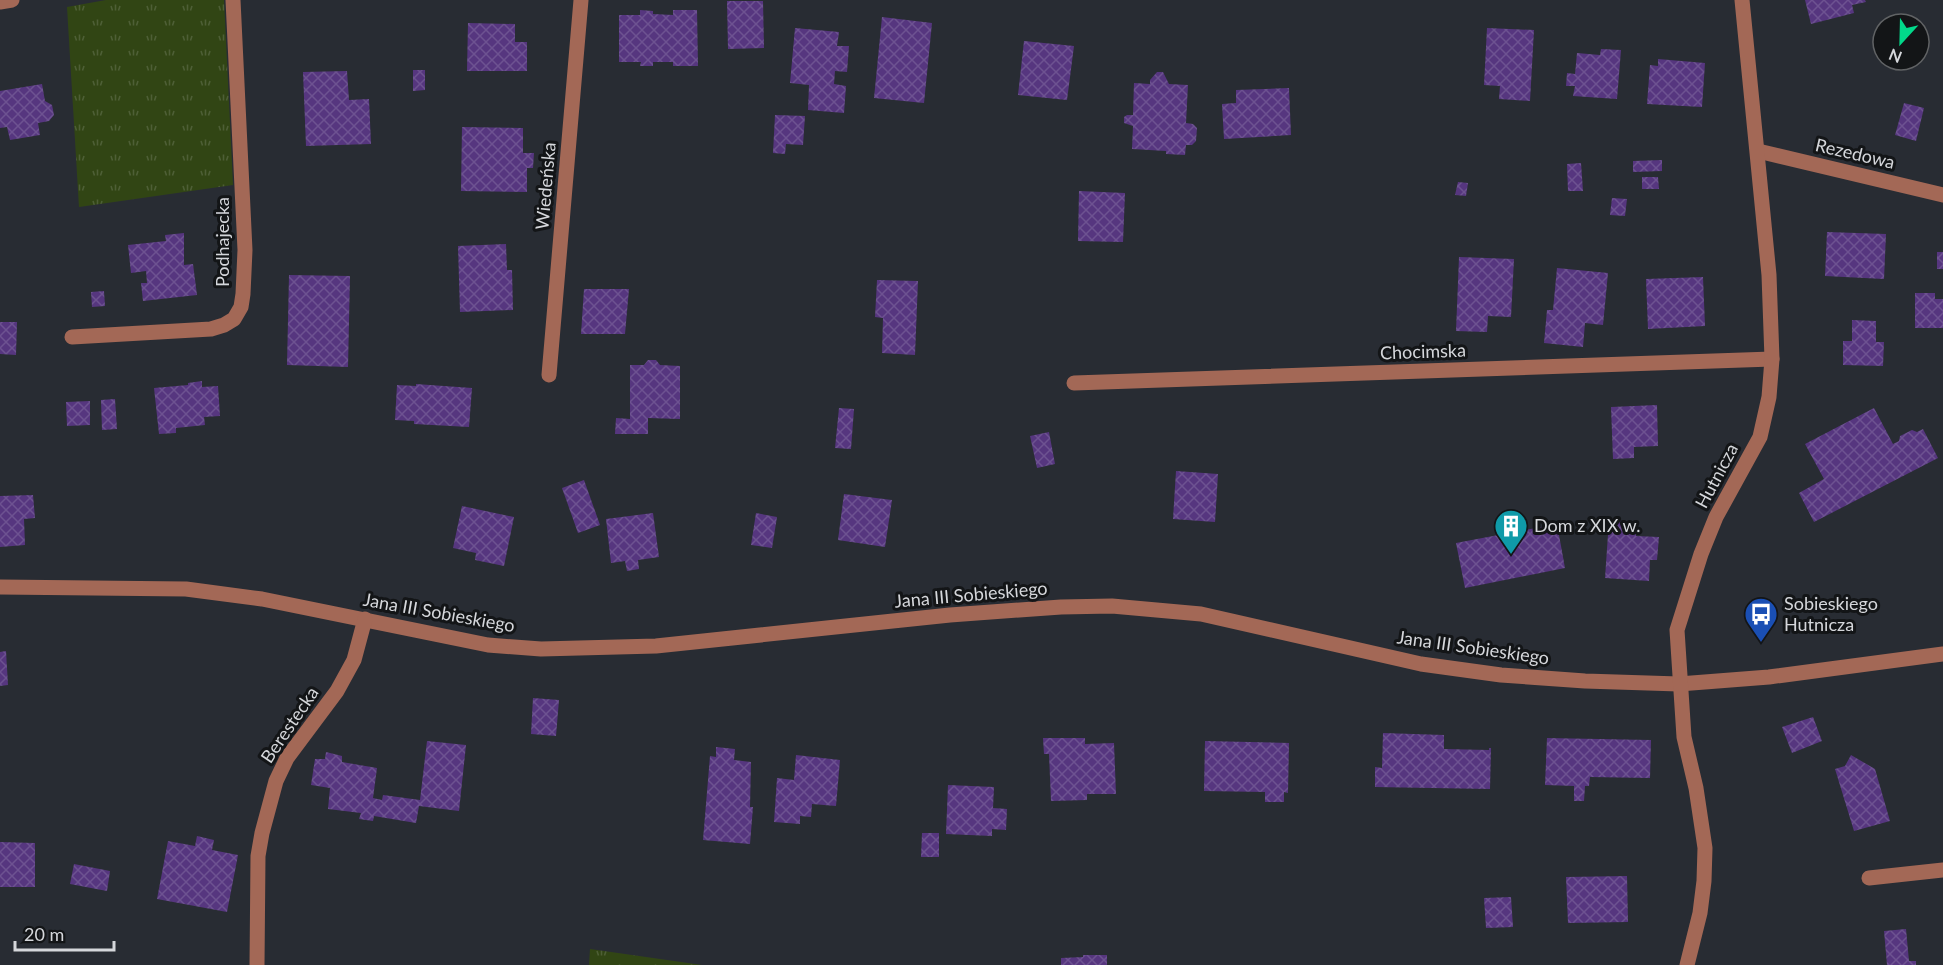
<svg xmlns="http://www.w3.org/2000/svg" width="1943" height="965" font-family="Lato,sans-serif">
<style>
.grass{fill:url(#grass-tufts)}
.building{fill:url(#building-cross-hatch)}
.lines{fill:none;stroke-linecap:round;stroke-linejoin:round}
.minor{stroke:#a36856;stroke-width:15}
.labels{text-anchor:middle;stroke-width:6;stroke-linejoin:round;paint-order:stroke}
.street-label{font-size:18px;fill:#d5d7db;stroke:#131517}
.poi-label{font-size:18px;fill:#d5d7db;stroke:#131517;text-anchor:start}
</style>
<defs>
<pattern id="grass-tufts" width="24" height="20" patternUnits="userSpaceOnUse" patternTransform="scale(1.5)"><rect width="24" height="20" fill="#314514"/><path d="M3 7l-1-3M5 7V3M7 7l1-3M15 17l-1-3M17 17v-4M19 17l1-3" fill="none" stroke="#4e5f36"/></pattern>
<pattern id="building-cross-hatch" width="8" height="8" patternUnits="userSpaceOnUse" patternTransform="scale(1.5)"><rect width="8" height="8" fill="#56367f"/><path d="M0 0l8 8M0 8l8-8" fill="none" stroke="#6d5291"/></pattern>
</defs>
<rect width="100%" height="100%" fill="#282c33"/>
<g class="grass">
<polygon points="106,0 224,0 233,185 79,207 67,7"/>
<polygon points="590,949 702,965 589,965"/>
</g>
<g class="building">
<polygon points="1805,0 1865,0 1866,2 1852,5 1854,13 1811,24"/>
<polygon points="727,1 763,1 764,48 728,49"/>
<polygon points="640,10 653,11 653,14 673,15 673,10 697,10 698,66 673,66 673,62 653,62 653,66 640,66 641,62 619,62 619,15 640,15"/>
<polygon points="882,17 932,23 924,103 874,98"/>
<polygon points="468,23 515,24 515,42 527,42 527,71 467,71"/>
<polygon points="795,28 839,32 837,46 849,46 847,72 835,71 834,84 846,86 844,113 808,110 809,85 790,83"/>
<polygon points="1487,28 1534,30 1530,101 1499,99 1500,86 1484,85"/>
<polygon points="1024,41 1074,46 1067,100 1018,95"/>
<polygon points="1601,49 1621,50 1617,99 1573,96 1575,86 1566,86 1567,73 1575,74 1577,53 1600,55"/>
<polygon points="1658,59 1705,63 1702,107 1647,104 1650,65 1658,66"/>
<polygon points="413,70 425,70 425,90 413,91"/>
<polygon points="347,71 349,100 369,99 371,144 306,146 303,72"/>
<polygon points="1157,72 1163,72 1169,84 1188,85 1186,123 1193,124 1197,128 1196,141 1192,145 1186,145 1185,155 1166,154 1166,151 1132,149 1133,126 1124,123 1124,117 1127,115 1133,115 1134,83 1150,84 1150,80"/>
<polygon points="42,84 45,101 52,105 54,115 49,121 38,123 40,135 10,140 7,127 0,128 0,91"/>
<polygon points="1289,88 1291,135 1224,139 1222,104 1236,103 1236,90"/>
<polygon points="1904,103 1924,108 1916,141 1895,135"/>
<polygon points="775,115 805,116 803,145 786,144 785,154 773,153"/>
<polygon points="462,127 523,128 523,153 534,153 533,168 527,168 527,192 461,191"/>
<polygon points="1662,160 1662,171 1633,172 1633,161"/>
<polygon points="1581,163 1583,191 1568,191 1567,164"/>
<polygon points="1642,177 1658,177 1659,189 1642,189"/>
<polygon points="1458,182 1468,183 1466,196 1455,195"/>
<polygon points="1079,191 1125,193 1123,242 1078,241"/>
<polygon points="1612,198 1627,199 1625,216 1610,215"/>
<polygon points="1827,232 1886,234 1884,279 1825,276"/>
<polygon points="184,233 184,265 193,264 197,295 143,301 141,283 147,283 146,271 131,273 128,245 166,241 165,235"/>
<polygon points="506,244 507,270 512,270 513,310 460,312 458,246"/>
<rect x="1937" y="252" width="6" height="17"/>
<polygon points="1459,257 1514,259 1511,317 1488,316 1487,332 1456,331"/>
<polygon points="1557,268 1608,273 1603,325 1585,323 1583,347 1544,343 1547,310 1553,310"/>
<polygon points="289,275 350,276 348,367 287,365"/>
<polygon points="1703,277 1705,326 1648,329 1646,279"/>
<polygon points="877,280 918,281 915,355 882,353 883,318 875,317"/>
<polygon points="584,289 629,289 625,334 581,334"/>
<polygon points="104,291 105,306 92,307 91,292"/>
<polygon points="1915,293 1935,293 1935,299 1943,299 1943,328 1915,328"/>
<polygon points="1852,320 1876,321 1876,342 1884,342 1883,366 1843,365 1843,341 1852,341"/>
<polygon points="0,322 17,322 16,355 0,354"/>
<polygon points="648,360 656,360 660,365 680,366 680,419 648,418 648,434 615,434 616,418 630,419 630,365 644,365"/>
<polygon points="202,381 202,387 218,386 220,416 204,417 205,425 176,428 176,433 159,434 154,388 188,385 188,383"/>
<polygon points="416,384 472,388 469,427 414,424 414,421 395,420 397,385 416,386"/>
<polygon points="115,399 117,429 102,430 101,400"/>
<polygon points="90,401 90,425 67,426 66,402"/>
<polygon points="1657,405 1658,446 1634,447 1634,458 1613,459 1611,407"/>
<polygon points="839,408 854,409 851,449 835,448"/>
<polygon points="1874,408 1893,444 1899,441 1900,436 1912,430 1917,432 1923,429 1938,458 1814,522 1799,493 1824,479 1805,444"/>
<polygon points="1049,432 1055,464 1037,468 1030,436"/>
<polygon points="1176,471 1218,474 1215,522 1173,519"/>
<polygon points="584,480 600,525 578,533 562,488"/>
<polygon points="844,494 892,500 885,547 838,540"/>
<polygon points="33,495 35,518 24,519 25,545 0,547 0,496"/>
<polygon points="462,506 514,517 504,566 475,560 476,553 453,548"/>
<polygon points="653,513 659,557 638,560 639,569 627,571 625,561 611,563 606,519"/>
<polygon points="756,513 777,517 772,548 751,545"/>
<polygon points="1609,520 1637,522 1636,536 1659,537 1657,560 1650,560 1649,581 1605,578"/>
<polygon points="1557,524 1565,568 1465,588 1456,543"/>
<polygon points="6,651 8,685 0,686 0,652"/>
<polygon points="533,698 559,700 556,736 531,734"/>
<polygon points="1813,717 1822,741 1792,753 1782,727"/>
<polygon points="1383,733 1444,735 1444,749 1489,750 1489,748 1491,748 1490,789 1375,787 1375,767 1382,768"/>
<polygon points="1043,738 1085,738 1085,744 1114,743 1116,794 1087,794 1087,800 1051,801 1049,754 1044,754"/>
<polygon points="1547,738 1651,740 1650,778 1590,777 1589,786 1585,786 1584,801 1574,801 1574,786 1545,785"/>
<polygon points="427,741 466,745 459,811 419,806 416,823 374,816 373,821 359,819 361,813 328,809 330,788 311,785 315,759 325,759 326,752 342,756 342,762 377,768 373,798 382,800 383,795 420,800"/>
<polygon points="1205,741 1289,743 1288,793 1284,792 1284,802 1265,802 1265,792 1204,791"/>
<polygon points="716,747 735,749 734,760 751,762 750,807 753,807 750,844 703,840 710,756 716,757"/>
<polygon points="796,755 840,760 836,806 812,804 811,817 800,816 800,824 774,822 777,778 794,780"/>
<polygon points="1851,755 1875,769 1890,821 1854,831 1835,769 1845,766"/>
<polygon points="948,785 994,787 993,808 1007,809 1006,830 992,829 992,836 946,834"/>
<polygon points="922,833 939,833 939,857 921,857"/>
<polygon points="197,836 214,840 212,850 238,855 227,912 157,899 168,841 195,846"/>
<polygon points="0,842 35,843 35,887 0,887"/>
<polygon points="74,864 110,871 107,891 70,884"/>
<polygon points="1627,876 1628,922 1568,923 1566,877"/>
<polygon points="1511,897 1513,927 1486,928 1484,898"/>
<polygon points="1906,929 1909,961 1916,961 1916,965 1887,965 1884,931"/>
<polygon points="1083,955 1107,955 1107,965 1061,965 1061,958 1083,957"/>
</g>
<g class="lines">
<g class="minor">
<polyline points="0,2 12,0"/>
<polyline points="1758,151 1943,195"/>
<polyline points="72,337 211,329 224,325 234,319 241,307 243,294 245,250 233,0"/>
<polyline points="549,375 581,0"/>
<polyline points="1074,383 1772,359"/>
<polyline points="0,587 186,589 262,599 488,645 541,649 656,646 950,615 1061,607 1112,606 1201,614 1421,664 1501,675 1585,681 1679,684 1769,677 1943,654"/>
<polyline points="1869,878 1943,870"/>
<polyline points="257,965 258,856 262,833 276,781 287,758 337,691 354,660 365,619"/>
<polyline points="1687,965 1700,913 1704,881 1705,848 1696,788 1684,737 1677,630 1701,554 1716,517 1760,437 1769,397 1772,359 1769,275 1742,0"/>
</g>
</g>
<defs>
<symbol id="building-pin" viewBox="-11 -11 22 30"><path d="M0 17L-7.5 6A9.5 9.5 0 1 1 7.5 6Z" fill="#0f9aa8" stroke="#131517"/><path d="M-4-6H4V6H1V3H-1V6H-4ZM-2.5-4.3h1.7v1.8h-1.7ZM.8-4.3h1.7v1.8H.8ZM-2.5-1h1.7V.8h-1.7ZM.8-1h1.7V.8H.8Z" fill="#fff"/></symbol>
<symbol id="bus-pin" viewBox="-11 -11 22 30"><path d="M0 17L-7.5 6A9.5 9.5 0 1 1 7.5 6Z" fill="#1a4fb4" stroke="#131517"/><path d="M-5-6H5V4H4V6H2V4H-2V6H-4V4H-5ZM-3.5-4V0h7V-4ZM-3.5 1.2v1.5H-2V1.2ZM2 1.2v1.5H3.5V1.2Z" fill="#fff"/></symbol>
</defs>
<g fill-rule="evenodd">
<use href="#building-pin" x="1492" y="507" width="38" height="52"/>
<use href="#bus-pin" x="1742" y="595" width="38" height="52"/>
</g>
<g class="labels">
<g class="street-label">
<text transform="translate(1855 154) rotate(13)" y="6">Rezedowa</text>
<text transform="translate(546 186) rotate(-85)" y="6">Wiedeńska</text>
<text transform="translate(223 242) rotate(-90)" y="6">Podhajecka</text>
<text transform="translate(1423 352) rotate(-2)" y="6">Chocimska</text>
<text transform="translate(1717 476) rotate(-62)" y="6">Hutnicza</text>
<text transform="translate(971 595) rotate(-5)" y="6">Jana III Sobieskiego</text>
<text transform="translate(439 613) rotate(10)" y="6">Jana III Sobieskiego</text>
<text transform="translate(1473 648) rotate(8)" y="6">Jana III Sobieskiego</text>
<text transform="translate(290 725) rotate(-56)" y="6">Berestecka</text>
</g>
<g class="poi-label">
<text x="1534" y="532">Dom z XIX w.</text>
<text x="1784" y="610">Sobieskiego<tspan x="1784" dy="21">Hutnicza</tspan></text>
</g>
</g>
<g transform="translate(1901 42) rotate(202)"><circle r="28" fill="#131517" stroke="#616365" stroke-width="1.5"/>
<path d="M0-4.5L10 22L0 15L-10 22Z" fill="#02d98b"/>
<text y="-9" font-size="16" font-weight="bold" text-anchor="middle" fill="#d5d7db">N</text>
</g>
<path d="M15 941v9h99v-9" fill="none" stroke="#d5d7db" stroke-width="3"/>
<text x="24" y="941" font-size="18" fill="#d5d7db" stroke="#131517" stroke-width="4.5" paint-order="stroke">20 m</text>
</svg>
